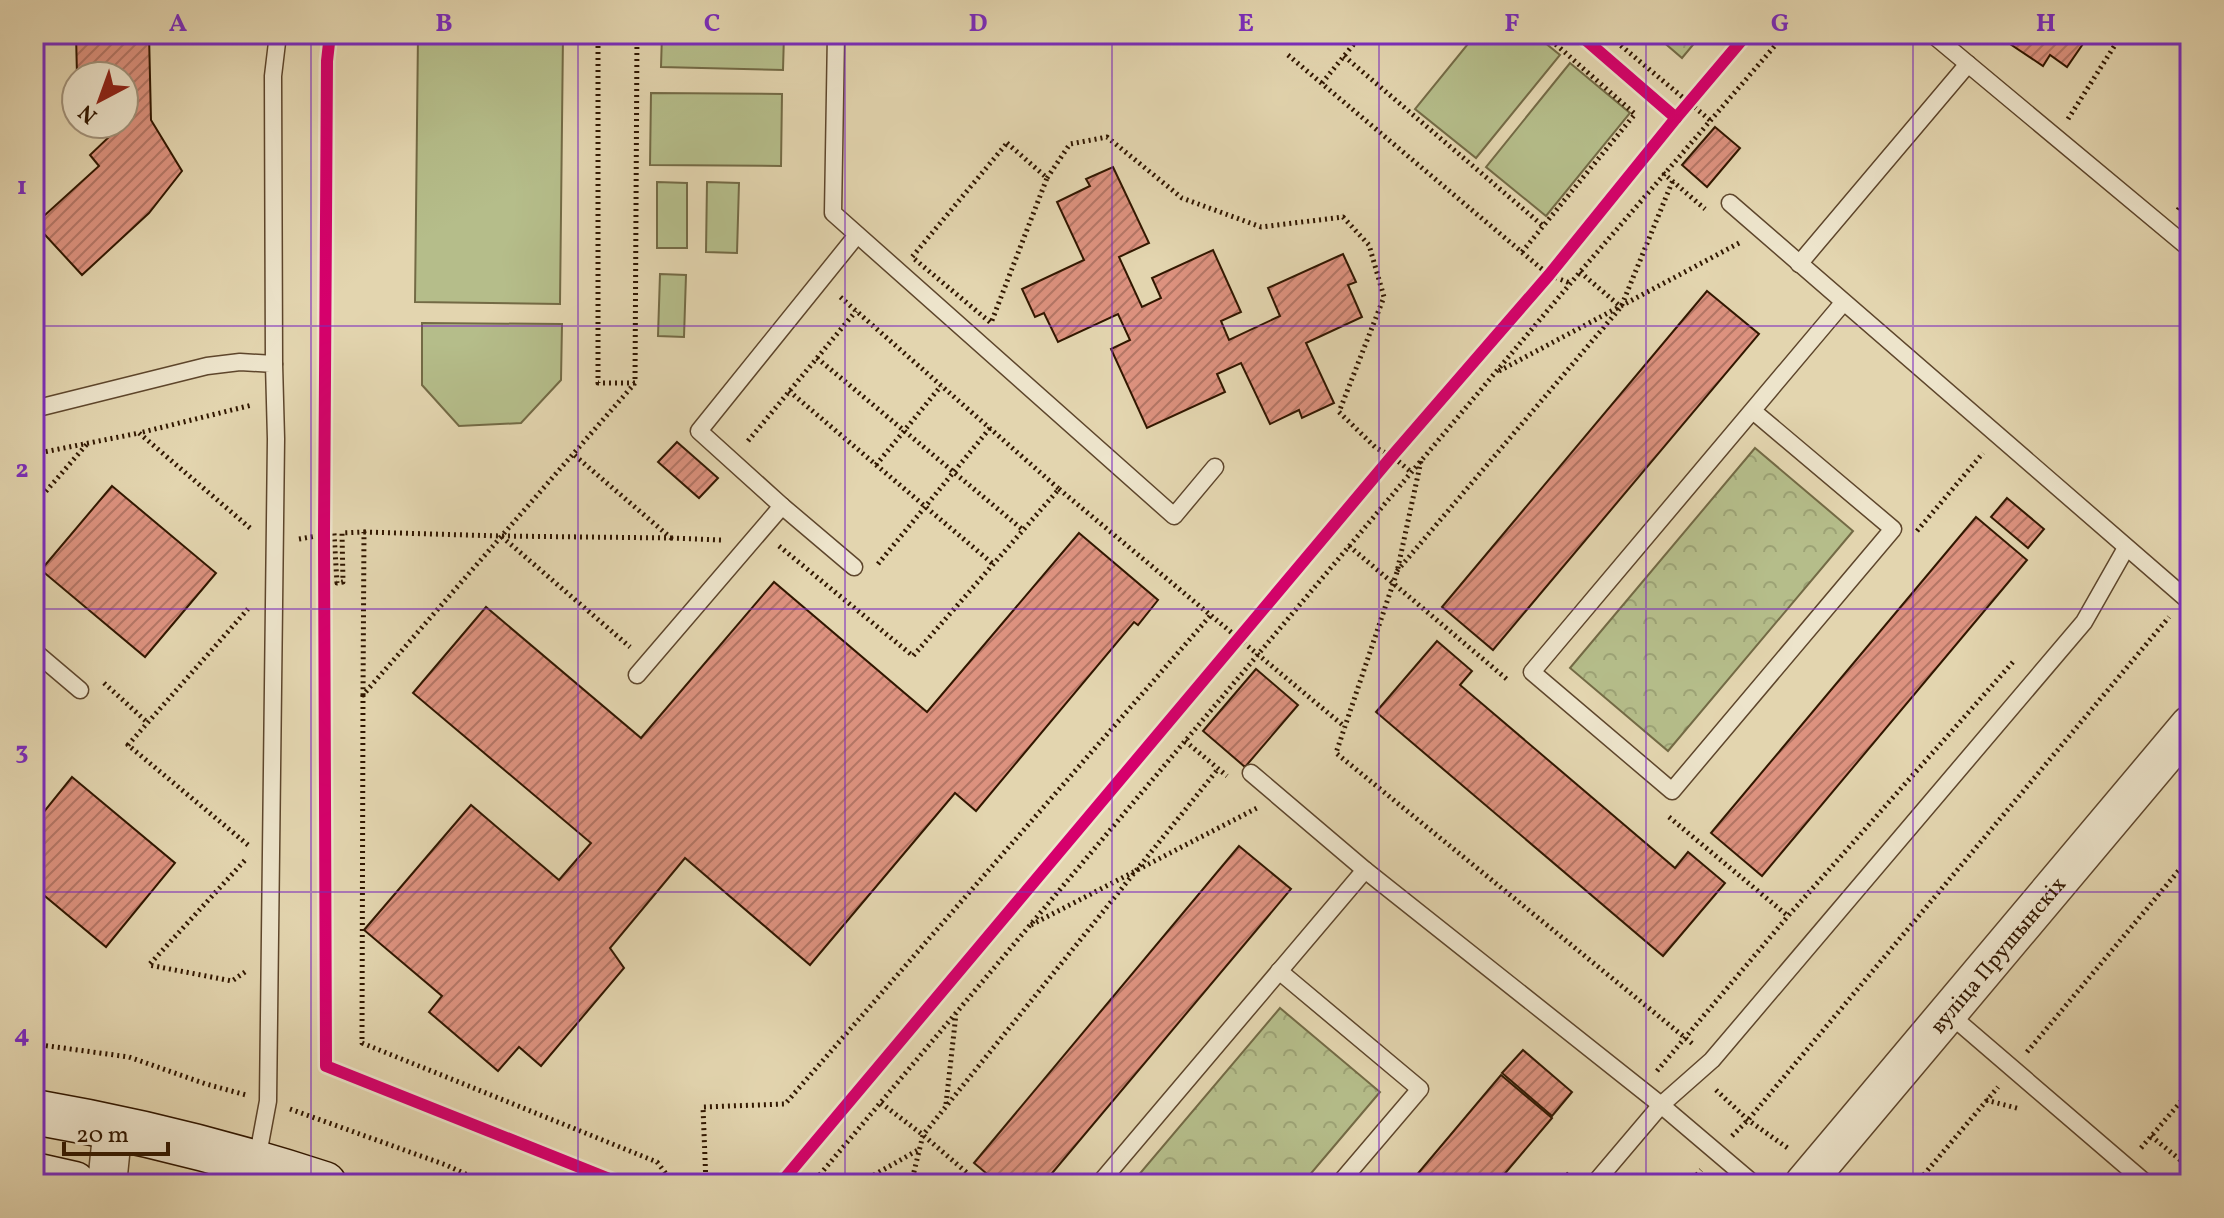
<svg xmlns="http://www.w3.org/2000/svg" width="2224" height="1218" font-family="Vollkorn,serif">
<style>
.park{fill:url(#park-crowns);stroke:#736a45;stroke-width:2}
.pitch{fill:#b5bd8a;stroke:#736a45;stroke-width:2}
.building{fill:url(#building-hatch);stroke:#311700;stroke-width:2}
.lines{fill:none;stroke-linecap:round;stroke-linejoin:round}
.service-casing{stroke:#5e462c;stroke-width:19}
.tertiary-casing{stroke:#5e462c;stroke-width:41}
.secondary-casing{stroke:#311700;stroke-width:47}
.path{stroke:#311700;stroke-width:5;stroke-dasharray:2 4;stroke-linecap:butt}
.service{stroke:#ede4cb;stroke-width:16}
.tertiary{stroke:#ede4cb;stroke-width:38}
.secondary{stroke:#ede4cb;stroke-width:44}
.cycleway-casing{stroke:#ede4cb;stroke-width:17}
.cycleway{stroke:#d6006c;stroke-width:12}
.grid{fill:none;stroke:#7b2cbf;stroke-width:2;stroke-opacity:0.55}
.labels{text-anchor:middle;stroke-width:6;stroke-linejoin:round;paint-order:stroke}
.street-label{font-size:22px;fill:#311700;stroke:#ede4cb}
.neatline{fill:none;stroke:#7b2cbf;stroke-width:3}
.grid-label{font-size:26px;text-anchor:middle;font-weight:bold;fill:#7b2cbf}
</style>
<defs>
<pattern id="park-crowns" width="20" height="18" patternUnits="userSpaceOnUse" patternTransform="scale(2)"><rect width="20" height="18" fill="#b5bd8a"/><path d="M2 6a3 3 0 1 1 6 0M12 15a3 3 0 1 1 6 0" fill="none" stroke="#9ca275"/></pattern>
<pattern id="building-hatch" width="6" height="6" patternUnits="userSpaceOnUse" patternTransform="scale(2)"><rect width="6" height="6" fill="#dd927f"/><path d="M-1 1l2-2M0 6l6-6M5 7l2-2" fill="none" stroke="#b47666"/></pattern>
</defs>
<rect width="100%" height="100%" fill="#e3d5af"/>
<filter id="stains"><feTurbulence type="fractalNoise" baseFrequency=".0025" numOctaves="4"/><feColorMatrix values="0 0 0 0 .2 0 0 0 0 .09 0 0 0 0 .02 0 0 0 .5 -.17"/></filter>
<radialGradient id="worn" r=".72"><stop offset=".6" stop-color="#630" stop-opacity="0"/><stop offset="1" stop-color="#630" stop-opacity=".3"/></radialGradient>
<g class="park">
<polygon points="1654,34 1702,34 1682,58"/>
<polygon points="1755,448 1853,531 1668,751 1570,668"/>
<polygon points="1280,1008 1380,1092 1302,1184 1131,1184"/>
</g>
<g class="pitch">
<polygon points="418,34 563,34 560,304 415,302"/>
<polygon points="662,34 784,34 783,70 661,67"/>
<polygon points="1476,34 1534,34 1560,55 1476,158 1415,109"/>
<polygon points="1570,63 1630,113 1546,216 1486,167"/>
<polygon points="651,93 782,94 781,166 650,165"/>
<polygon points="657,182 687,183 687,248 657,248"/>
<polygon points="707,182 739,183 737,253 706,252"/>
<polygon points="660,274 686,275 684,337 658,336"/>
<polygon points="422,323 562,324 561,380 521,423 459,426 422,385"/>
</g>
<g class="building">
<polygon points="76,34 149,34 151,120 182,171 149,213 82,275 35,224 99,166 90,155 110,136 108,124 124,124 124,76 77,76"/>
<polygon points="2010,34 2081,34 2087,38 2067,67 2050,55 2043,66 2010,44 2015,37"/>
<polygon points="1715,127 1740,148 1707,187 1682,165"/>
<polygon points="1113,167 1149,243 1119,257 1142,307 1161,298 1152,278 1213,250 1241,312 1221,321 1229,340 1280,316 1268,288 1343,254 1356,282 1348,285 1362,317 1306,343 1334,403 1302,418 1299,410 1270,424 1241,363 1217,374 1225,392 1147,428 1111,349 1130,340 1118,314 1058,342 1044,313 1035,317 1022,289 1084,260 1057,202 1090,186 1086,179"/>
<polygon points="1707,291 1759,334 1493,650 1442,607"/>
<polygon points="677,442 718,478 699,498 658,462"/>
<polygon points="112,486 216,573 145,657 41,570"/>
<polygon points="2007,498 2044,529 2028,548 1991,517"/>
<polygon points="1976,517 2027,560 1762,876 1711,833"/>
<polygon points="1079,533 1158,600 1138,625 1134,622 976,811 955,793 810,965 685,858 610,948 624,968 541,1066 519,1047 498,1071 429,1012 442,996 364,930 471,805 559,880 591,843 413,693 486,607 641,738 774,582 927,712"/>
<polygon points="1437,641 1472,671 1460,685 1675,868 1688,852 1725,883 1663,956 1376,712"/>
<polygon points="1256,669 1298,705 1245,767 1203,731"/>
<polygon points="72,777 175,863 106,947 34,887 34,824"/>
<polygon points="1239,846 1291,889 1043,1184 999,1184 974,1163"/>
<polygon points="1523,1050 1572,1092 1552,1116 1502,1073"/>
<polygon points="1501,1075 1552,1118 1496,1184 1409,1184"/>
</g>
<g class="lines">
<defs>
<g id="service">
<polyline points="836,34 833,213 1174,516 1215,467"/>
<polyline points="1932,34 2190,249"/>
<polyline points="1730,203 2190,602"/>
<polyline points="1799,264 1968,64"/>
<polyline points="274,364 273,76 278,34"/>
<polyline points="34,409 207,366 240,362 274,364 276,439 268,1101 257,1160"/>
<polyline points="1753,411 1893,529 1672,791 1532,672 1843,303"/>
<polyline points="782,506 854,567"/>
<polyline points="34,651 80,690"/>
<polyline points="637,675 782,506 699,431 857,235"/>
<polyline points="1251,773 1365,870 1661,1105 1754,1184"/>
<polyline points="1279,971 1420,1089 1339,1184"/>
<polyline points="1948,1013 2147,1184"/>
<polyline points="1099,1184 1365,870"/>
<polyline points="1594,1184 1661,1105 1712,1060 2084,622 2126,548"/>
</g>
<g id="tertiary">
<polyline points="107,1184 113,1126"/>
<path id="s1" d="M1804 1184 2190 725"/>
</g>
<g id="secondary">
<path d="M34 1112C133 1129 229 1153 324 1184"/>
<polyline points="34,1175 74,1184"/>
</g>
</defs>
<use href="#service" class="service-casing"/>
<use href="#tertiary" class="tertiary-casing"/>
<use href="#secondary" class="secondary-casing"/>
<g class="path">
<polyline points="598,34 598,383 635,383 637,34"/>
<polyline points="1607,34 1711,121"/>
<polyline points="1288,55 1549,275 1570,283"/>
<polyline points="1344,56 1542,225"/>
<polyline points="1322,83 1362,34"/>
<polyline points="2068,119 2122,34"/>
<polygon points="1007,143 1047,178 991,323 912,257"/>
<polyline points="1663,173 1705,209"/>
<polyline points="1047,178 1070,144 1107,137 1182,198 1261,227 1343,217 1369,245 1384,297 1339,412 1376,448 1392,456 1411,472"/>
<polyline points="2178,210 2190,191"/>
<polyline points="1522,252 1635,114 1544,34"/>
<polyline points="1580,272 1621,307"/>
<polyline points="817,358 1023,530"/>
<polyline points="1499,371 1741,242"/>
<polyline points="789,391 993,564"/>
<polyline points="748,441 856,311"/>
<polyline points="34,454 139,433"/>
<polyline points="1421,461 1397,572 1336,753 1694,1045"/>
<polyline points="876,465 941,386"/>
<polyline points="1059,489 1345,727"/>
<polyline points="34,505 87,444"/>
<polyline points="250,528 139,433 252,405"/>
<polyline points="1917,531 1983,453"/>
<polyline points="364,532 501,536 630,647"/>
<polyline points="502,536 671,538 573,454"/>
<polyline points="671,538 722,540"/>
<polyline points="299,539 334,533 337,583 343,582 342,533 364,532 363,695 635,383"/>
<polyline points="779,546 913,656 1059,489 838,295"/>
<polyline points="1349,546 1509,681"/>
<polyline points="878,564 990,428"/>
<polyline points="1397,571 1621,307 1673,180"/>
<polyline points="104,683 147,722"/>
<polyline points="363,695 362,1043 657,1162 674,1184"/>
<polyline points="1185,741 1227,776"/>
<polyline points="1669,817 1788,916"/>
<polyline points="248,845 128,745 248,609"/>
<polyline points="1031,925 1257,808"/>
<polyline points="245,972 232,981 149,965 247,858"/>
<polyline points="34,1044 129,1057 206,1084 246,1095"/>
<polyline points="2027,1052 2190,857"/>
<polyline points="1657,1071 1788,916 2013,662"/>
<polyline points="1716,1090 1748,1120 1789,1149"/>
<polyline points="1986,1100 2020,1109"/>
<polyline points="881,1103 923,1135 980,1184"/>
<polyline points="946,1104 956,1014"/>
<polyline points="290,1109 446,1165 487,1184"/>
<polyline points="1732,1136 1748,1120 2169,617"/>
<polyline points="2151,1136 2190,1168"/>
<polyline points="2141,1148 2190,1091"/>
<polyline points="706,1184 703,1107 785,1104 1210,616"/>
<polyline points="812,1184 1580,272 1785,34"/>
<polyline points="858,1184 918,1150"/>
<polyline points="911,1184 923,1135 1218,769"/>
<polyline points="1560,1184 1570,1172"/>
<polyline points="1689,1184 1701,1170"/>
<polyline points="1916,1184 1998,1087"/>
</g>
<use href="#service" class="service"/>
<use href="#tertiary" class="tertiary"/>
<use href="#secondary" class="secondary"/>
<defs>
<g id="cycleway">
<polyline points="330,34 327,61 324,534 326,1066 622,1184"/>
<polyline points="1579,34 1676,118"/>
<polyline points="780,1184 1392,456 1549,275 1676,118 1747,34"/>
</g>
</defs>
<use href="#cycleway" class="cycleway-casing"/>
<use href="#cycleway" class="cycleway"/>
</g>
<path class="grid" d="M311 34V1184M578 34V1184M845 34V1184M1112 34V1184M1379 34V1184M1646 34V1184M1913 34V1184M34 326H2190M34 609H2190M34 892H2190"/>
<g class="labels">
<g class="street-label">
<text dy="8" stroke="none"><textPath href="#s1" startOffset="300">вуліца Прушынскіх</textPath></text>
</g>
</g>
<rect width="2224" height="1218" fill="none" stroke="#e3d5af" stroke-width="88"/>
<g transform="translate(100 100) rotate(221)"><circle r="38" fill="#ede4cb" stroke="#a2927a" stroke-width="2"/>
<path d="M0-6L14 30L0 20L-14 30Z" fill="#8f2418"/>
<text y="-12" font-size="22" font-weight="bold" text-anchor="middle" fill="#311700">N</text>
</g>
<path d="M64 1142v12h104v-12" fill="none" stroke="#311700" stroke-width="4"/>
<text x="76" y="1142" font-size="24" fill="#311700" stroke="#ede4cb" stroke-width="6" paint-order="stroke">20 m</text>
<rect x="44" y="44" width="2136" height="1130" class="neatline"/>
<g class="grid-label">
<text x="178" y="31">A</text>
<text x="444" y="31">B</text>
<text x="712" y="31">C</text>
<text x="978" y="31">D</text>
<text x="1246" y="31">E</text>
<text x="1512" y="31">F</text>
<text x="1780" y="31">G</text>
<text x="2046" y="31">H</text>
<text x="22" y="194">1</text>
<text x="22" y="477">2</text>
<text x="22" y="759">3</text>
<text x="22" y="1042">4</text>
</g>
<rect width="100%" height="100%" filter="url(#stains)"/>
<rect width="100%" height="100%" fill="url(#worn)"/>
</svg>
